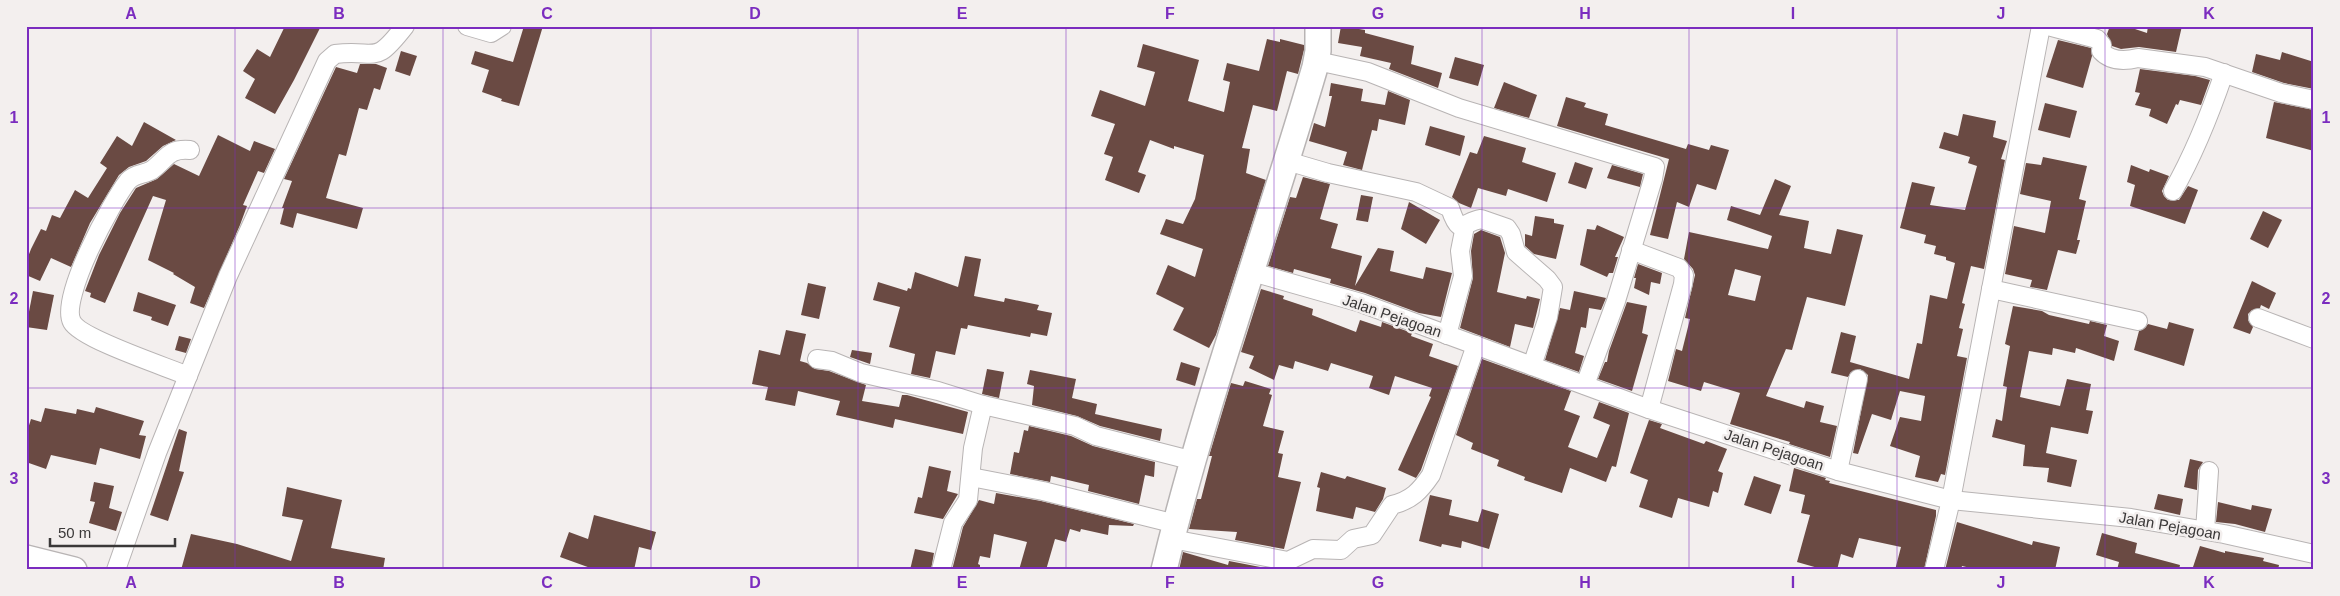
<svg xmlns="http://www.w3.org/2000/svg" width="2340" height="596" font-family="Arial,sans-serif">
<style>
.building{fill:#6a4a43;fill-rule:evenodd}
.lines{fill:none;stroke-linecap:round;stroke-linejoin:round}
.street-casing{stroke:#b8b4b4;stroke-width:20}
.secondary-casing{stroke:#b8b4b4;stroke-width:28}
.street{stroke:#fff;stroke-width:18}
.secondary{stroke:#fff;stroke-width:25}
.grid{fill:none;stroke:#7b2cbf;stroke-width:1;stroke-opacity:0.55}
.labels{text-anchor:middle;stroke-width:5;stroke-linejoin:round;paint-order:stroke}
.street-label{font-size:15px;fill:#3a3838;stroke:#f3efee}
.neatline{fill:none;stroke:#7b2cbf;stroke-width:2}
.grid-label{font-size:16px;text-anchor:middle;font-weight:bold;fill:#7b2cbf}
</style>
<rect width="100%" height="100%" fill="#f3efee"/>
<g class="building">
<polygon points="285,26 321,26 294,80 275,114 245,98 255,79 243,71 257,49 270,57"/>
<polygon points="524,26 543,26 519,106 501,101 502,99 482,92 489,70 471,64 475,51 513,62"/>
<polygon points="1341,26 1365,30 1365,33 1414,46 1411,64 1442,73 1438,88 1389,69 1391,63 1360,56 1362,47 1338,43"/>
<polygon points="2110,26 2126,26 2147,33 2148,26 2182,26 2176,52 2139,47 2121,49 2112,46 2107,34"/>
<polygon points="1267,39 1280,42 1280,39 1304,45 1304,50 1298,74 1287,71 1277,111 1253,105 1242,148 1250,149 1246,173 1266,180 1216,335 1209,348 1173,330 1184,308 1156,294 1168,265 1195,277 1203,249 1160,234 1166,219 1183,224 1195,199 1204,155 1174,146 1174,149 1150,140 1138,172 1146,175 1139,193 1105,180 1113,157 1104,154 1115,124 1091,116 1100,90 1145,106 1155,72 1137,67 1143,44 1199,60 1188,101 1224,112 1230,82 1223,80 1227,63 1259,71"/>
<polygon points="2058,40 2091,48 2092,56 2083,88 2046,77"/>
<polygon points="401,51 417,56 410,76 395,71"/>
<polygon points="2282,52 2314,62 2314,89 2284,83 2252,72 2256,54 2280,60"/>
<polygon points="1455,57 1484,65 1478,86 1449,78"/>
<polygon points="360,64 376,64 387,68 380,90 374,88 367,110 359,108 346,156 339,154 326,198 363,208 357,229 297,213 293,228 280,224 284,208 282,208 292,181 284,179 336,67 357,73"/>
<polygon points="2140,69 2195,76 2210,80 2201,105 2180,100 2178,105 2176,104 2167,124 2149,116 2151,109 2135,105 2140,93 2135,92"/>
<polygon points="1504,82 1537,95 1529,118 1494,108"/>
<polygon points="1331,83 1363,89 1361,101 1385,105 1388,91 1410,100 1405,125 1379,119 1377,131 1372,130 1362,170 1343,165 1347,152 1309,141 1314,123 1325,127 1332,96 1329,96"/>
<polygon points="1566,97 1586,103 1584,107 1608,114 1605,125 1686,149 1688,144 1709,150 1711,145 1729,150 1716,190 1697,184 1689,207 1677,202 1668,239 1650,235 1669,159 1557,126"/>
<polygon points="2274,102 2314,110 2314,151 2266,138"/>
<polygon points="2045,103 2077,111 2070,138 2038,130"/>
<polygon points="1963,114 1996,121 1993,137 2007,141 2001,159 2005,160 1984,269 1971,266 1962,303 1965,304 1959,328 1963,329 1957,356 1967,358 1945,475 1941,474 1938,482 1915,477 1920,456 1890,446 1900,417 1921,421 1925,396 1900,391 1891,420 1872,414 1858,454 1853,453 1868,375 1860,369 1851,372 1848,377 1831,373 1841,332 1856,336 1850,362 1909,379 1917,343 1922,344 1930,295 1947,299 1955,263 1946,260 1946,257 1934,254 1936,246 1924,243 1926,235 1900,228 1912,182 1935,187 1930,205 1965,210 1977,166 1968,163 1970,157 1939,148 1944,132 1958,136"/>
<polygon points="144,122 176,140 163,146 146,161 129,167 119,175 90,223 71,267 51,258 40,281 26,275 26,262 31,249 41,229 46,231 52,215 60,218 75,190 88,198 107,168 100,163 117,136 132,146"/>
<polygon points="1430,126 1465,136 1460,156 1425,145"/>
<polygon points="218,135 250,151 254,141 275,149 264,173 258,171 243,205 247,206 240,225 204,308 190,303 195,287 173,274 174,273 148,260 166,200 153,196 105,303 90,297 91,293 85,291 99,255 120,213 136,188 157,179 174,164 199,176"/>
<polygon points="1484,136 1526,148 1522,162 1556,173 1547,202 1508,189 1506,196 1478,188 1471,208 1459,203 1452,197 1470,152 1477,154"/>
<polygon points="2043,157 2087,166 2079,199 2086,201 2077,240 2080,240 2076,254 2058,250 2047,290 2030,287 2032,280 2005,274 2014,226 2045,233 2051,201 2020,194 2026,163 2041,165"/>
<polygon points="1575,162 1593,168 1586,189 1568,183"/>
<polygon points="1612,165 1643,174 1640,187 1607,178"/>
<polygon points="2131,165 2149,172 2150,169 2169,176 2162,191 2164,196 2168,200 2179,200 2188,186 2198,190 2185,224 2130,206 2135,185 2127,182"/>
<polygon points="1303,177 1330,184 1320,219 1338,224 1331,248 1362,256 1355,286 1378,248 1394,251 1390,271 1423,279 1426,267 1452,273 1441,317 1419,313 1365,293 1330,283 1331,279 1294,269 1293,273 1268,266 1290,197 1296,198"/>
<path d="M1775 179 1791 186 1779 215 1809 221 1804 248 1831 254 1837 229 1863 235 1845 306 1807 297 1792 350 1786 349 1766 396 1804 408 1806 401 1824 406 1820 422 1837 426 1830 457 1789 444 1790 442 1730 424 1740 393 1704 382 1701 391 1668 381 1676 349 1682 351 1690 319 1685 318 1695 275 1693 269 1684 259 1689 232 1768 249 1772 236 1727 220 1731 206 1760 215ZM1735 269 1761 276 1755 301 1728 295Z"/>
<polygon points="1361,195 1373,197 1368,222 1356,220"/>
<polygon points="1409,202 1440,220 1426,244 1401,229"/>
<polygon points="2263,211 2282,220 2268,248 2250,239"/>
<polygon points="1535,216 1554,219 1554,223 1564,225 1556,259 1534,254 1525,246 1525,234 1532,236"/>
<polygon points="1597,225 1624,237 1615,257 1618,257 1613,273 1609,273 1607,277 1580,265 1587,229 1595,230"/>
<polygon points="1481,230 1500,237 1505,253 1497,292 1526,299 1527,296 1540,299 1533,328 1515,324 1510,347 1460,328 1473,278 1471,251 1474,234"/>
<polygon points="965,256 981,259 974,296 1004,302 1005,298 1039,305 1037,310 1052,313 1047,336 1031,333 1030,337 968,325 967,329 961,328 955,355 936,351 930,378 911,374 915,354 889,347 900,307 873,300 878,282 907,291 908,288 911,289 915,272 958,287"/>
<polygon points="1638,264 1662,273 1660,284 1651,282 1649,295 1634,288 1636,278 1634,278"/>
<polygon points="2252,281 2276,293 2269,309 2261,305 2260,308 2252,310 2248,314 2248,320 2253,327 2250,334 2233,328"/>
<polygon points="808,283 826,287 819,319 801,315"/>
<polygon points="1261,289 1284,296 1283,299 1313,309 1312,315 1356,332 1360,320 1381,327 1382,322 1412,333 1411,336 1433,344 1429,356 1458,366 1421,470 1416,478 1398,470 1431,397 1429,396 1432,388 1395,376 1389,395 1369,388 1373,376 1331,363 1328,371 1295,361 1293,369 1279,365 1274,380 1249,368 1254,356 1241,352"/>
<polygon points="33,291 54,295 47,330 26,327"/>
<polygon points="1574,291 1606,298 1601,310 1589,308 1586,328 1581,327 1575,353 1584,356 1579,372 1545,360 1560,308 1570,310"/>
<polygon points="138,292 176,305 168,326 151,320 152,317 133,311"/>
<polygon points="1627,302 1647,306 1642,333 1648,335 1632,391 1598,379 1605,362 1607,362 1609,351"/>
<polygon points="2013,306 2042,311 2049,315 2089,324 2090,321 2107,325 2104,336 2119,341 2114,361 2076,348 2075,353 2053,348 2052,355 2029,351 2020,397 2060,406 2067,379 2091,384 2086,410 2093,411 2088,434 2051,427 2046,453 2077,460 2071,487 2047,482 2049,468 2023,466 2025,445 1992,437 1996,419 2002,421 2007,387 2003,386 2010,346 2005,344"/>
<polygon points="2169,322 2194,329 2184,366 2134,350 2139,331 2145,328 2148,324 2167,329"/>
<polygon points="786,330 806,334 800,361 807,363 815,369 829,371 866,385 862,401 899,407 902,395 907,395 968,412 963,434 895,419 893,428 836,415 840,401 798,391 795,406 765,400 768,387 752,384 759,350 780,355"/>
<polygon points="179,336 191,339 186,353 175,350"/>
<polygon points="852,350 872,353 870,364 850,357"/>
<polygon points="1482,359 1571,391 1564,410 1580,416 1568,447 1597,458 1610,425 1593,418 1599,402 1629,413 1616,467 1612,466 1606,482 1570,468 1562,493 1524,480 1525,477 1497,466 1499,460 1471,449 1473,443 1456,435"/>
<polygon points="1181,362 1200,368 1195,386 1176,380"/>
<polygon points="987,369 1004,372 999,398 982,394"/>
<polygon points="1030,370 1076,379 1072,398 1097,404 1095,414 1162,429 1160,441 1100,426 1077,416 1032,405 1034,386 1027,384"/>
<polygon points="1245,381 1271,389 1269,394 1272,395 1263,426 1284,431 1278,453 1283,454 1278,477 1301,482 1284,549 1235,540 1237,532 1189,529 1197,499 1201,499 1212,456 1209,456 1231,383 1243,386"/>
<polygon points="96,407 144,421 139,435 146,436 140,459 100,448 96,465 51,455 46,469 26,462 26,435 31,419 41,422 45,408 76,414 77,409 94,413"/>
<polygon points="1649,420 1662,424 1660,428 1704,444 1706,441 1727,449 1718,471 1723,473 1718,493 1713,491 1709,507 1678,498 1672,518 1639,507 1648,480 1630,473"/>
<polygon points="1029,426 1071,436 1093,446 1155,462 1154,477 1145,475 1139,504 1088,491 1089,485 1051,476 1050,482 1010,474 1014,452 1019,453 1024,430 1028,431"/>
<polygon points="179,429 187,432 179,471 184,472 168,521 150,515"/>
<polygon points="2190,459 2203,462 2198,470 2197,490 2184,487"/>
<polygon points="929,466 951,471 947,491 958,494 943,519 914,513 918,497 922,498"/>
<polygon points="1794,468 1826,478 1825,480 1830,481 1829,483 1936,510 1936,516 1924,570 1895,570 1901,547 1859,538 1853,558 1841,554 1837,570 1825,570 1797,562 1810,515 1801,513 1805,495 1789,491"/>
<polygon points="1321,472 1345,479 1347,476 1386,488 1383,499 1375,512 1356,507 1353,519 1316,511 1320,488 1317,487"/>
<polygon points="1754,476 1781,485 1771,514 1744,505"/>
<polygon points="94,482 114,486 109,508 122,512 116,531 89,523 95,502 90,501"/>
<polygon points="287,487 342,500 331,548 385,558 383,570 181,570 191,534 237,544 291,561 303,520 282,516"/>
<polygon points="996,493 1041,501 1134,524 1133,526 1109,525 1108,535 1081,529 1080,532 1070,529 1066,542 1055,539 1046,570 1019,570 1027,542 994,534 990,558 980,556 978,564 980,565 980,570 952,570 963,527 979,500 994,504"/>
<polygon points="2158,494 2183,499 2180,515 2154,509"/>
<polygon points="1430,495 1452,500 1449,515 1478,522 1482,509 1499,514 1489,549 1462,541 1461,548 1442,544 1441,547 1419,541"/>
<polygon points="2218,502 2251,510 2252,505 2272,509 2265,532 2235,524 2216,522"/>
<polygon points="594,515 656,532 651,550 639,547 634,570 596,570 560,557 569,532 588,539"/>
<polygon points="1957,522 2032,545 2033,541 2060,547 2055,570 1979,570 1962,566 1961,570 1945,570"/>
<polygon points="2102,533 2137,543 2135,553 2180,565 2179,570 2117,570 2119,562 2096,555"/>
<polygon points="2200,546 2225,553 2225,551 2264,558 2263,561 2279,565 2278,570 2192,570"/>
<polygon points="915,549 934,553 931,570 910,570"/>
<polygon points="1183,552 1228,565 1229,561 1276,570 1179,570"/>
</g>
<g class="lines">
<defs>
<g id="street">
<polyline points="467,26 491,33 502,26"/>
<path d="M2048 26 2097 39 2102 45 2101 51C2111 62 2126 61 2138 58L2205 67 2281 93 2314 100"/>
<polyline points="1317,61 1368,72 1459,108 1655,167 1653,179 1616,301 1585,385"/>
<path d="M1287 161 1328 173 1416 192 1450 208C1460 238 1462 222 1481 219L1507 228 1511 234 1516 252 1547 279 1553 287 1548 317 1532 366"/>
<path d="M2173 191C2194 154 2210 114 2224 73"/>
<polyline points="1631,250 1679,268 1684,275 1683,284 1649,409"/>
<polyline points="1252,272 1361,303 1649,409 1838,471 1951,500 2131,518 2224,534 2314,554"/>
<polyline points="1991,289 2138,321"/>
<polyline points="2258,318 2314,339"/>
<polyline points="1447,335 1463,276 1460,251 1465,226"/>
<polyline points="817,359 832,361 861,373 938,391 983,405 1075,426 1096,436 1194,461"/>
<path d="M188 376C167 367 81 339 72 322 59 299 112 201 128 181 135 173 144 175 152 170 167 159 168 148 190 150"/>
<polyline points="1838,471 1858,379"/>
<polyline points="971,477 1043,491 1176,524"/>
<polyline points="2205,531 2209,471"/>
<path d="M1172 539 1288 561 1313 549 1341 550 1353 539 1372 535 1392 505C1412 500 1420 491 1431 475L1476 345"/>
<path d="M116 570 157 453 228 276 327 61 335 54C379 49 373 67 405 26"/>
<polyline points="941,570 953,523 968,500 973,448 983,405"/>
<polyline points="1934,570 1951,500 2041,26"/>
</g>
<g id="secondary">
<polyline points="26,558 74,570"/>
<path d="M1164 570C1205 400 1266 235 1315 67L1318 51V26"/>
</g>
</defs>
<use href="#street" class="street-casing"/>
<use href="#secondary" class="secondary-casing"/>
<use href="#street" class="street"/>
<use href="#secondary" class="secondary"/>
</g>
<path class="grid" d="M235 26V570M443 26V570M651 26V570M858 26V570M1066 26V570M1274 26V570M1482 26V570M1689 26V570M1897 26V570M2105 26V570M26 208H2314M26 388H2314"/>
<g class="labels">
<g class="street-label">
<text transform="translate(1392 316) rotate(19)" y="5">Jalan Pejagoan</text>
<text transform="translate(1774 450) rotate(18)" y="5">Jalan Pejagoan</text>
<text transform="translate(2170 526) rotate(10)" y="5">Jalan Pejagoan</text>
</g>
</g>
<rect width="2340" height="596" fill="none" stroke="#f3efee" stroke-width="55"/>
<path d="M50 538v8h125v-8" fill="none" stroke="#3a3838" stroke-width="2.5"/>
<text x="58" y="538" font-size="15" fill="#3a3838" stroke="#f3efee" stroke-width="4" paint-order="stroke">50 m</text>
<rect x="28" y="28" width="2284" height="540" class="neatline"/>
<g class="grid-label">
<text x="131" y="19">A</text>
<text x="339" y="19">B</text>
<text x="547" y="19">C</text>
<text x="755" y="19">D</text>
<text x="962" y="19">E</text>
<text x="1170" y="19">F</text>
<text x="1378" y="19">G</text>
<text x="1585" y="19">H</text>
<text x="1793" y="19">I</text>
<text x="2001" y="19">J</text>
<text x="2209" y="19">K</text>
<text x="14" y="123">1</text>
<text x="2326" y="123">1</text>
<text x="14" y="304">2</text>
<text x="2326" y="304">2</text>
<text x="14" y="484">3</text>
<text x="2326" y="484">3</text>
<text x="131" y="588">A</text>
<text x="339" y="588">B</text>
<text x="547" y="588">C</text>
<text x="755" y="588">D</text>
<text x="962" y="588">E</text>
<text x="1170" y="588">F</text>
<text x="1378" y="588">G</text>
<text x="1585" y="588">H</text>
<text x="1793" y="588">I</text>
<text x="2001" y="588">J</text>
<text x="2209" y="588">K</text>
</g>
</svg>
